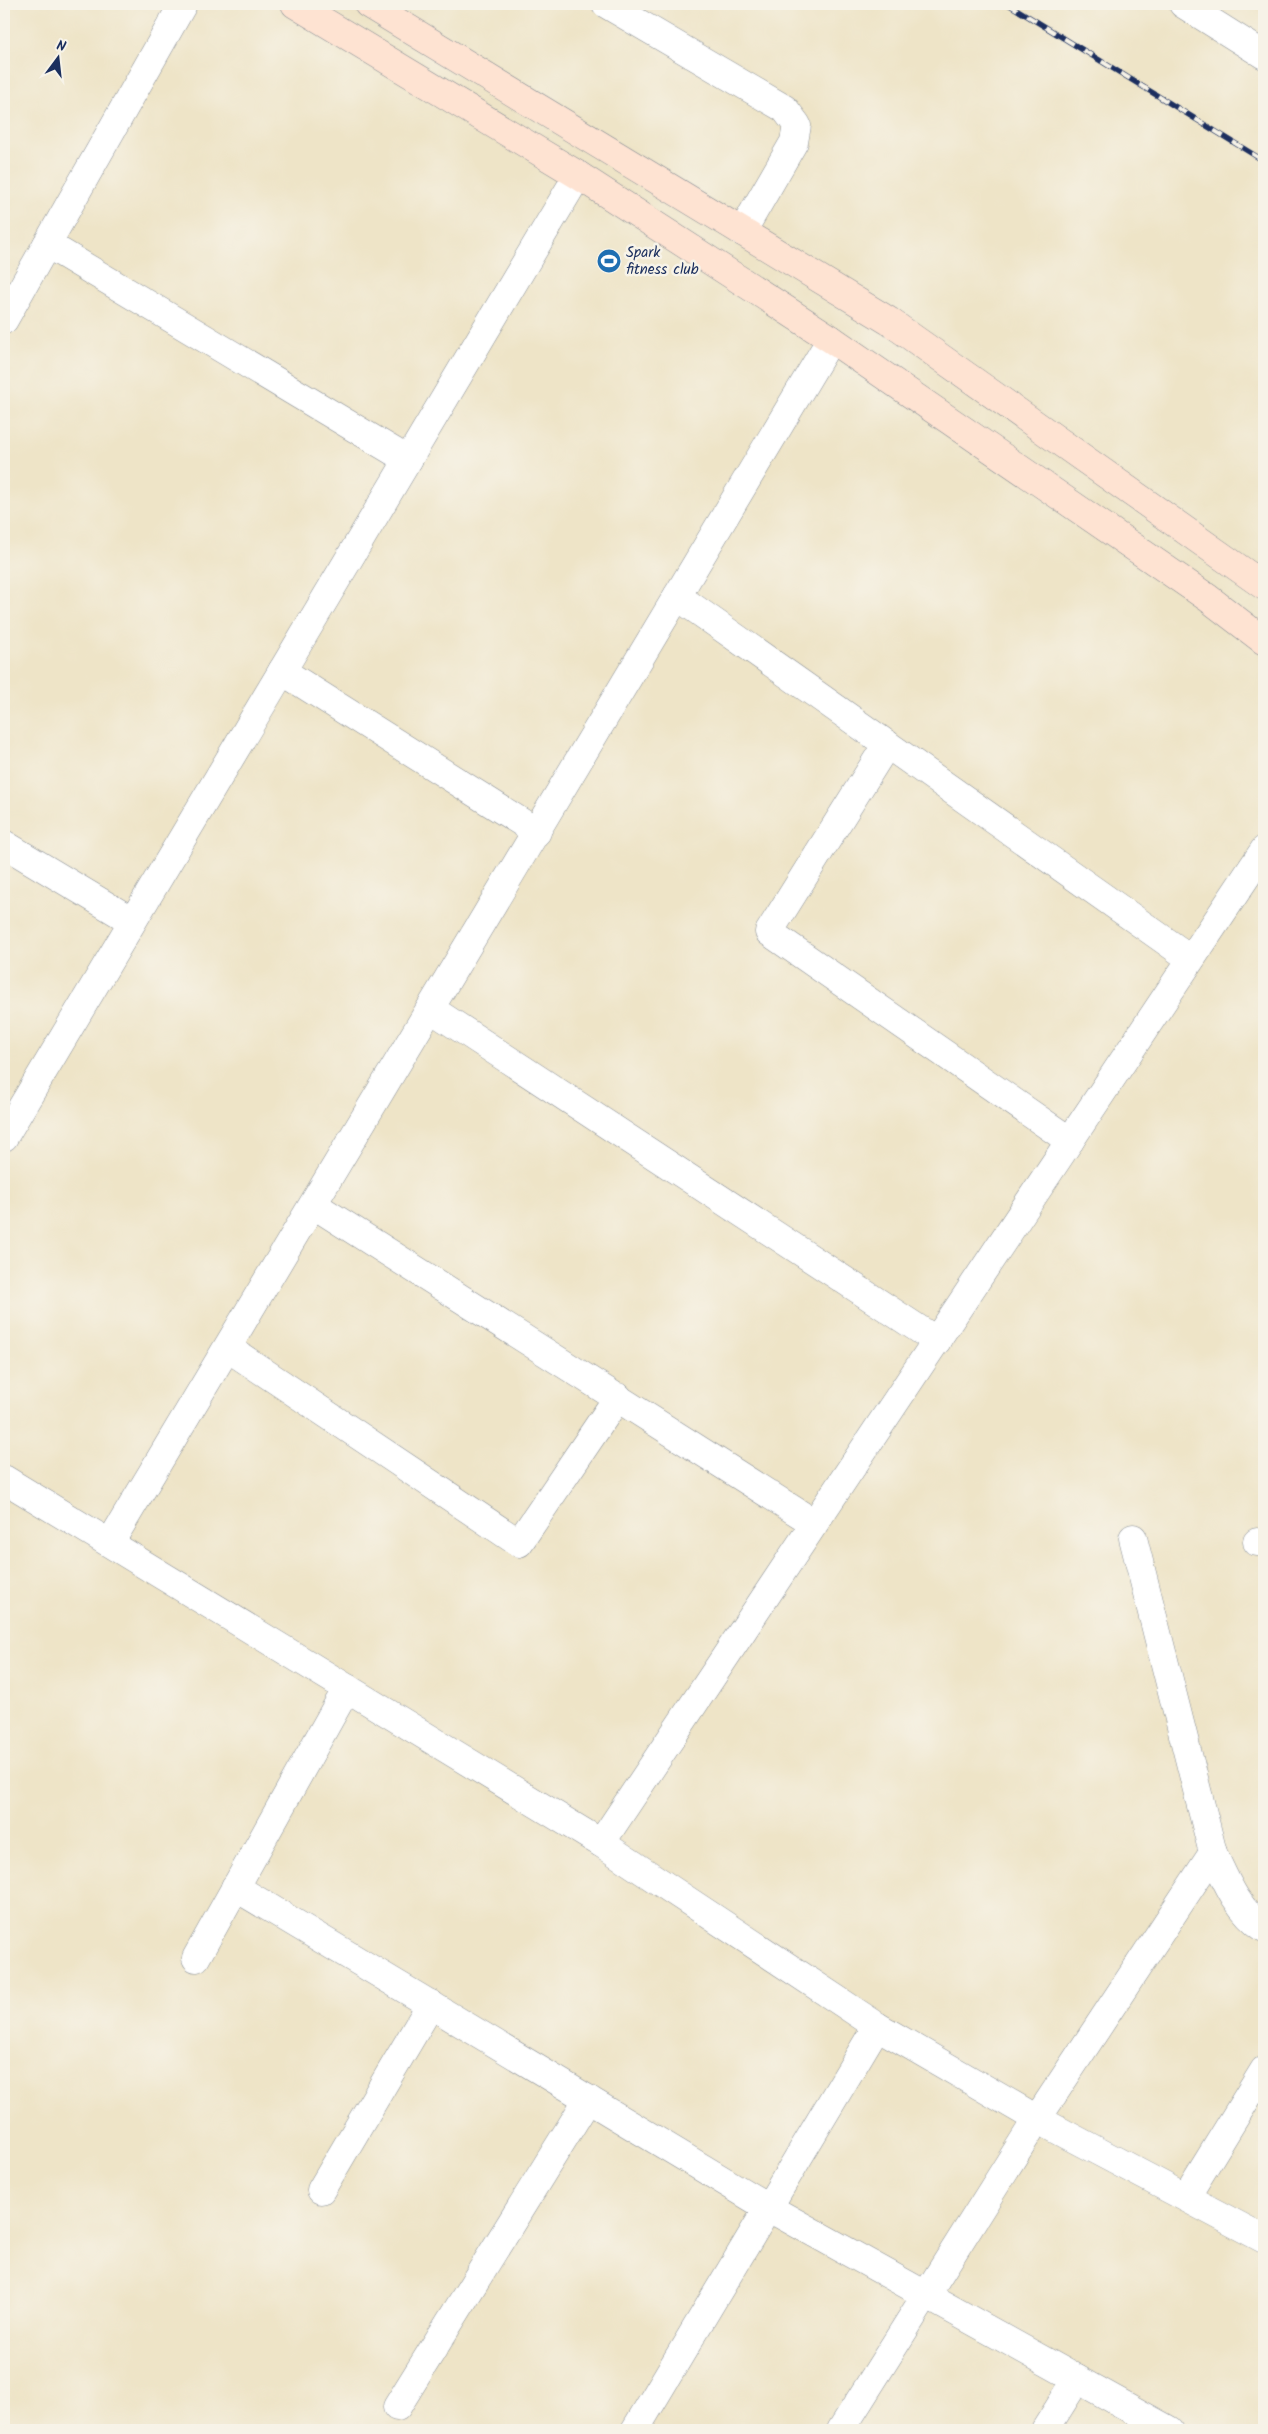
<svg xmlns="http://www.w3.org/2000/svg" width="1268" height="2434" font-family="Kalam,sans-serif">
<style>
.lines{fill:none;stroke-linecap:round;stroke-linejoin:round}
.street-casing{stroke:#848a92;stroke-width:29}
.secondary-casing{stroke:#848a92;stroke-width:29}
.street{stroke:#fff;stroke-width:28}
.secondary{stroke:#fee3d2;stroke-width:28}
.rail-casing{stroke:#1b2f5e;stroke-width:5.5}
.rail{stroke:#f7f3e8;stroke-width:4;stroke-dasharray:11;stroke-linecap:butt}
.labels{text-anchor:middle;stroke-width:5;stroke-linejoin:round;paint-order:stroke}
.poi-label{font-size:15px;fill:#1b2f5e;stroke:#f7f3e8;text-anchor:start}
</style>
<rect width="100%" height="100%" fill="#f7f3e8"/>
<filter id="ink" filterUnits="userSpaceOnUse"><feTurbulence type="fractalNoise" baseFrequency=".02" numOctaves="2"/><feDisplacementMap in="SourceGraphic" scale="10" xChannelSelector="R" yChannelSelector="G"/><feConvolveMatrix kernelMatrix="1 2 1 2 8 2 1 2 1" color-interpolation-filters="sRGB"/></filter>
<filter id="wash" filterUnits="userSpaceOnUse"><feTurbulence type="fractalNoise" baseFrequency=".0096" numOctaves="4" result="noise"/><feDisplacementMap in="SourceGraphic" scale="20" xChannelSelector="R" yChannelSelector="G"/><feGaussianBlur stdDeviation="1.12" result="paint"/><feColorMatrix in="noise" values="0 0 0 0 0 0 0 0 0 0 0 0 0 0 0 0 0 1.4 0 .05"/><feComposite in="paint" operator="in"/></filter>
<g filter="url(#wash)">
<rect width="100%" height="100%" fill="#eee4c7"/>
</g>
<g filter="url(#ink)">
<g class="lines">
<defs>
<g id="street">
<polyline points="606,4 785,109 797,125 794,142 742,232"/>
<polyline points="1183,4 1264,55"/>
<polyline points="47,244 408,460"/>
<polyline points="4,320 183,4"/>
<polyline points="677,596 1191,959"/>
<polyline points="282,671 537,832"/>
<polyline points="887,744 769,932 1070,1141"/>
<polyline points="4,844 132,921"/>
<polyline points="431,1009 937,1341"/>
<polyline points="4,1137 578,175"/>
<polyline points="314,1205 814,1523"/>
<polyline points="228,1348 519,1543 618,1397"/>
<polyline points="4,1479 601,1843 1264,850"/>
<path d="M1133 1538 1213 1853C1226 1881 1238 1911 1264 1928"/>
<polyline points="1257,1542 1264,1543"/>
<polyline points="110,1543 831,339"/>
<polyline points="601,1843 877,2026 1037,2119 1264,2239"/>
<polyline points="235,1887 769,2208 1169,2430"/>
<polyline points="196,1958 347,1688"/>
<polyline points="321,2190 431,2004"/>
<polyline points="1186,2197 1264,2070"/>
<polyline points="397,2407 588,2099"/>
<polyline points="635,2430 877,2026"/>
<polyline points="841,2430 1037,2119 1213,1853"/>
<polyline points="1045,2430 1077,2379"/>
</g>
<g id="secondary">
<polyline points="295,4 578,175 831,339 1208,598 1264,641"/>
<polyline points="368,4 889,321 1264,586"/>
</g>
</defs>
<use href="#street" class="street-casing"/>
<use href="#secondary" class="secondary-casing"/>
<use href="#street" class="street"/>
<use href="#secondary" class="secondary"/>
<defs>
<polyline id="rail" points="1008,4 1264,161"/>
</defs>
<use href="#rail" class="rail-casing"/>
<use href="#rail" class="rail"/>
</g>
</g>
<defs>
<symbol id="stadium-disc" viewBox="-11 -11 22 22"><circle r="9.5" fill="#1f6fb2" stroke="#f7f3e8"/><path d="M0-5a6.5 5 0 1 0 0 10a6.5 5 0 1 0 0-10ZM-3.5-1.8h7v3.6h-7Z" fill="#fff"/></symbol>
</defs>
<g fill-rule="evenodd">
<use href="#stadium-disc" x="595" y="247" width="28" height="28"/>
</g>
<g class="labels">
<g class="poi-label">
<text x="626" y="257">Spark<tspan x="626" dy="17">fitness club</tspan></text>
</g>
</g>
<rect width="1268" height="2434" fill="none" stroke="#f7f3e8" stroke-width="20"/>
<g transform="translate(58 58) rotate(15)" stroke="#f7f3e8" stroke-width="4" paint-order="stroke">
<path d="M0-4L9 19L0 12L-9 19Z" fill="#1b2f5e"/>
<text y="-8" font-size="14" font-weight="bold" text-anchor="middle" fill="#1b2f5e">N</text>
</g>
</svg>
